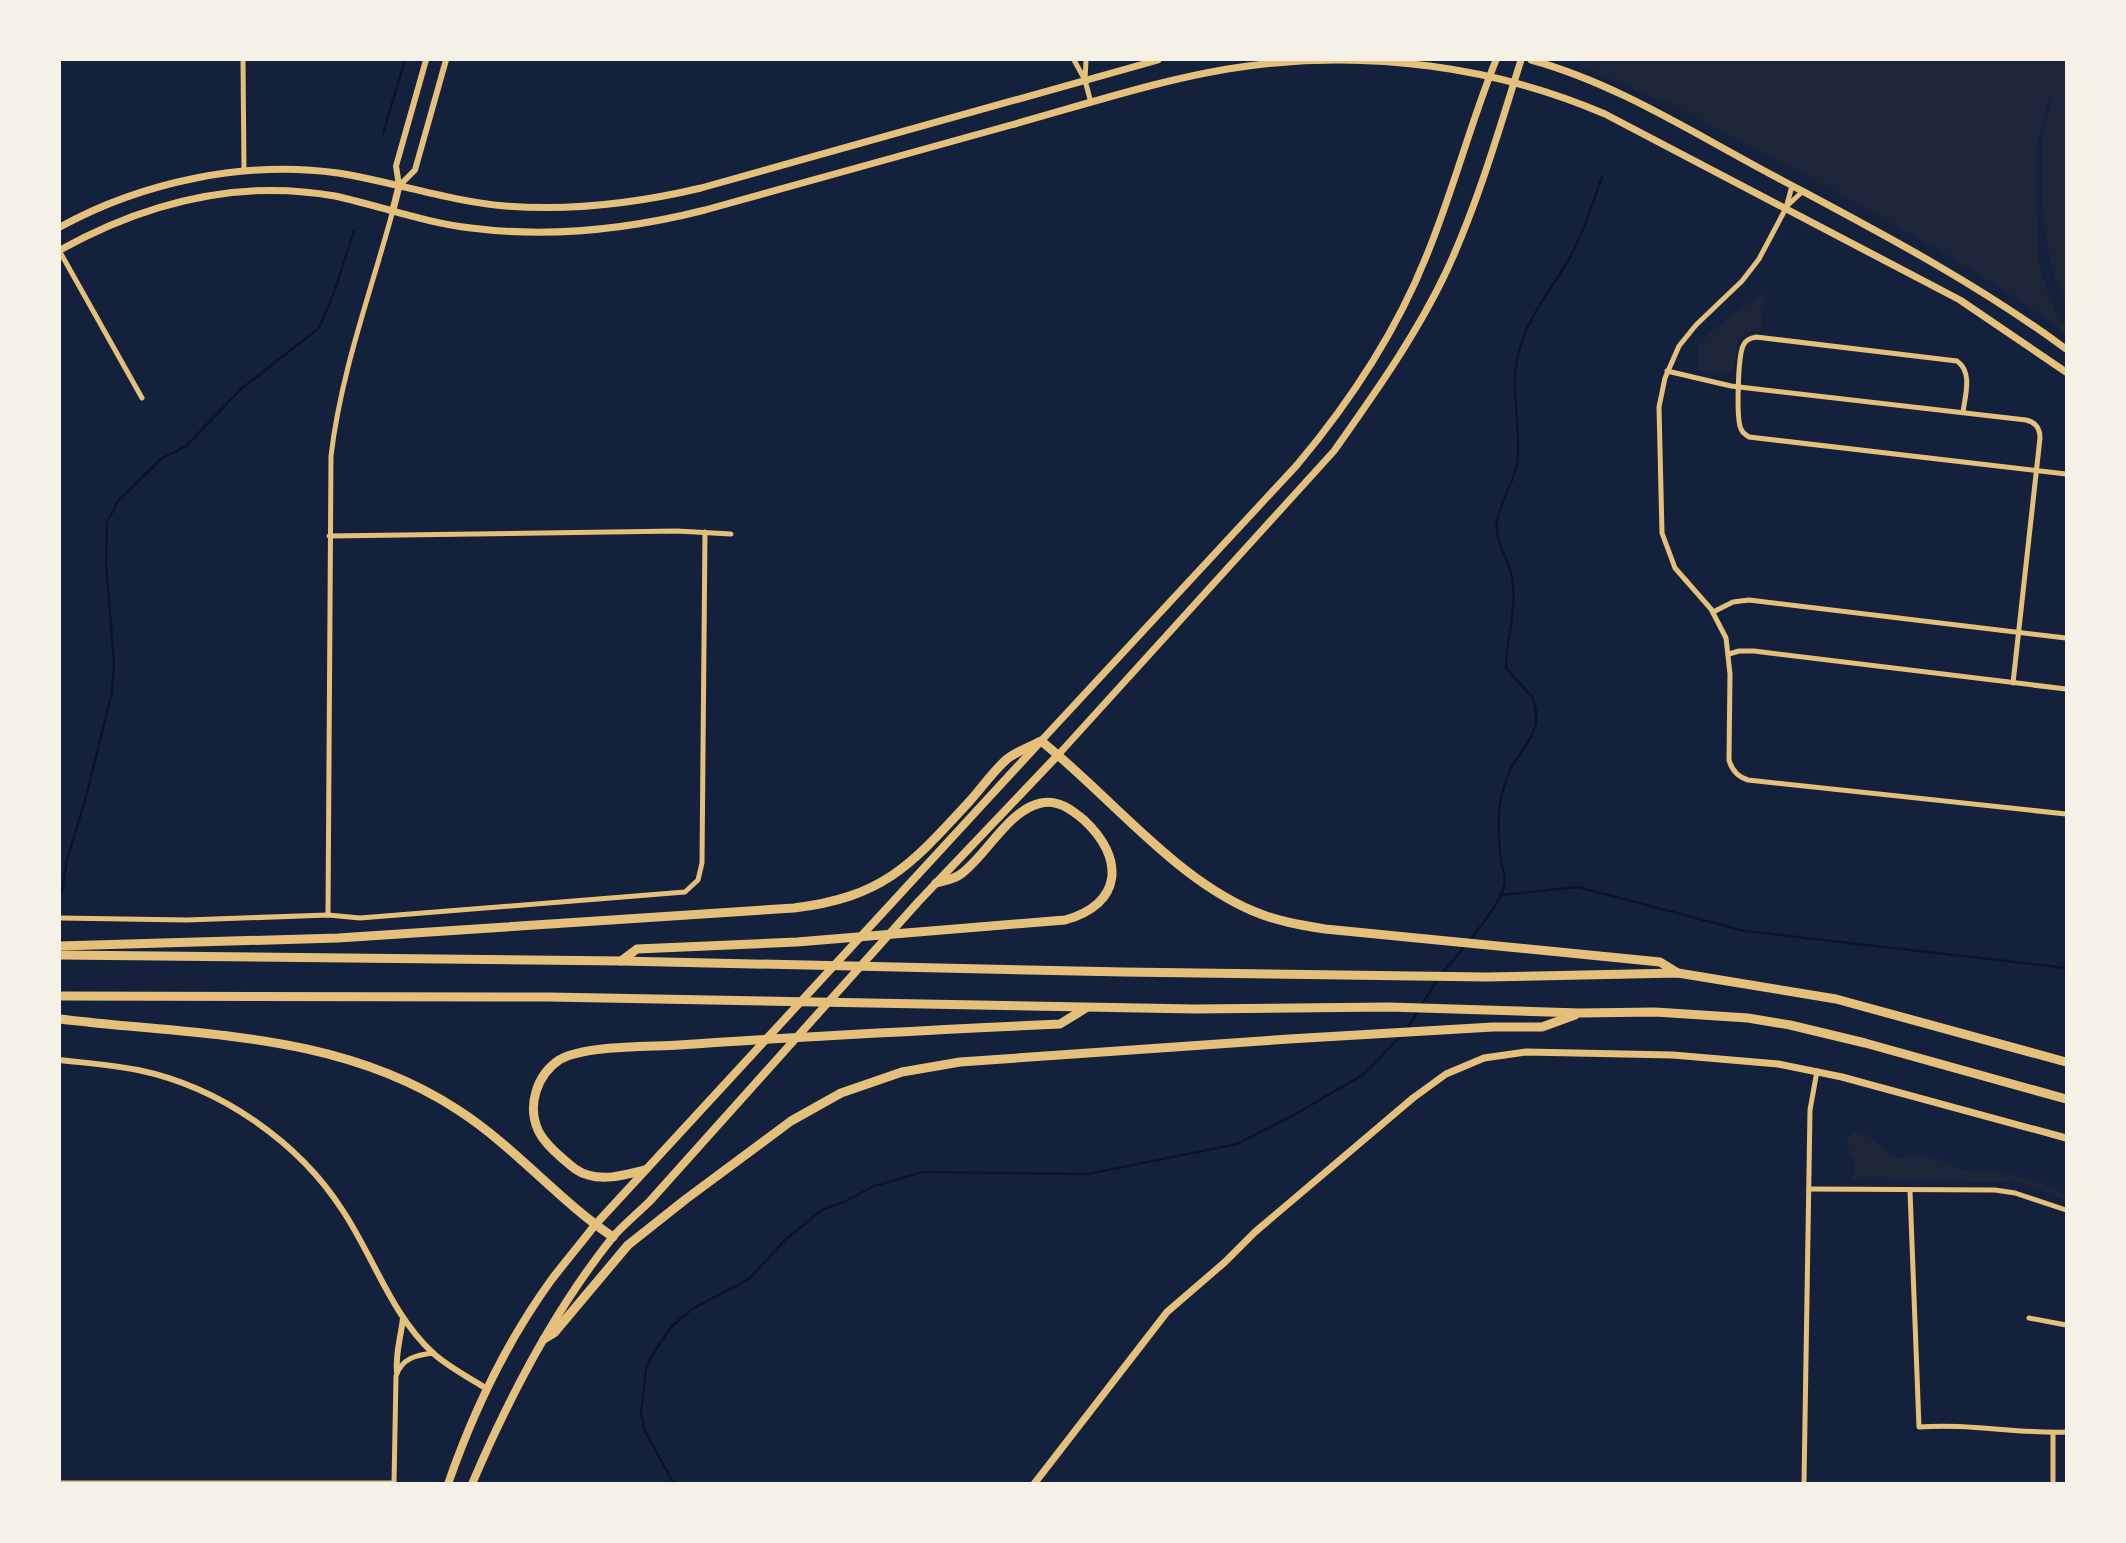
<svg xmlns="http://www.w3.org/2000/svg" width="2126" height="1543" font-family="'IBM Plex Sans',sans-serif">
<style>
.green{fill:#1d2539}
.lines{fill:none;stroke-linecap:round;stroke-linejoin:round}
.stream{stroke:#0b132b;stroke-width:2.5}
.minor{stroke:#e5c07b;stroke-width:5}
.tertiary{stroke:#e5c07b;stroke-width:6}
.secondary{stroke:#e5c07b;stroke-width:7}
.trunk{stroke:#e5c07b;stroke-width:8}
.motorway{stroke:#e5c07b;stroke-width:9}
</style>
<rect width="100%" height="100%" fill="#14213d"/>
<g class="green">
<path d="M1569 60H2066V304C2044 266 2039 191 2042 146 2043 129 2052 111 2050 94L2036 152V193L2039 261 2048 294 2061 324 2066 320V334C1941 242 1798 173 1661 99L1659 101Z"/>
<path d="M1765 292 1761 331C1731 329 1740 352 1733 370L1725 375 1700 371C1699 364 1697 356 1698 349 1701 334 1752 302 1765 292Z"/>
<polygon points="1855,1131 1865,1134 1880,1145 1888,1154 1898,1158 1917,1154 1929,1155 1959,1169 1981,1172 2000,1171 2043,1183 2066,1195 2066,1200 2022,1183 1852,1179 1855,1160 1850,1154 1847,1139"/>
</g>
<g class="lines">
<g class="stream">
<polyline points="383,134 405,60"/>
<polyline points="62,892 67,860 87,793 112,692 114,664 106,564 107,522 118,501 161,459 186,446 241,389 319,328 335,290 354,231"/>
<polyline points="1501,895 1578,887 1745,931 2066,968"/>
<path d="M1469 941C1479 929 1505 896 1505 881 1505 875 1502 867 1501 860 1498 831 1496 803 1508 775 1519 747 1547 733 1532 697L1506 668C1506 638 1518 608 1512 578 1509 560 1494 539 1497 521 1501 498 1517 479 1518 455 1520 421 1510 389 1518 355 1527 318 1549 292 1568 261 1583 234 1592 206 1602 177"/>
<polyline points="1442,973 1465,946"/>
<polyline points="1421,1005 1438,979"/>
<polyline points="1407,1029 1418,1011"/>
<polyline points="674,1484 645,1431 641,1414 646,1369 652,1355 671,1327 692,1309 749,1279 786,1239 823,1209 844,1202 874,1186 923,1172 1088,1174 1237,1144 1294,1115 1364,1074 1400,1037"/>
</g>
<g class="minor">
<polyline points="243,60 244,171"/>
<polyline points="1074,60 1085,80"/>
<polyline points="1086,60 1085,80 1091,103"/>
<path d="M1792 186 1786 208 1759 259 1742 281 1696 325 1679 346 1665 378 1659 407 1662 533 1675 568 1711 609 1726 638 1730 674 1729 760C1732 771 1738 777 1748 780L2066 814"/>
<polyline points="1788,205 1803,191"/>
<polyline points="60,252 142,398"/>
<path d="M1667 371 1731 386 2026 420C2036 422 2040 428 2040 438L2013 683"/>
<path d="M1963 412C1965 396 1973 372 1957 361L1756 337C1750 338 1745 340 1743 346 1738 357 1736 419 1741 429 1743 434 1745 434 1749 437L2066 474"/>
<polyline points="329,536 677,531 731,534"/>
<polyline points="1713,612 1733,602 1749,600 2066,638"/>
<polyline points="1729,654 1739,651 1754,651 2066,689"/>
<path d="M328 915 331 456C341 371 371 292 393 210"/>
<polyline points="60,918 187,920 328,915 360,918 685,892 698,880 702,863 705,532"/>
<polyline points="1809,1189 1995,1190 2015,1193 2066,1210"/>
<path d="M1910 1191 1919 1427C1969 1423 2017 1434 2066 1432"/>
<polyline points="2029,1318 2066,1325"/>
<polyline points="60,1483 394,1483"/>
<path d="M394 1484 396 1376C402 1358 416 1355 434 1353"/>
<polyline points="1804,1484 1810,1110 1817,1071"/>
<polyline points="2053,1484 2053,1433"/>
</g>
<g class="tertiary">
<polyline points="399,186 415,170 446,60"/>
<polyline points="399,186 396,166 426,60"/>
<path d="M60 1060C86 1063 112 1065 138 1070 220 1087 299 1142 343 1211 374 1258 392 1316 434 1354 450 1368 470 1378 487 1389"/>
<path d="M397 1372C395 1354 401 1337 403 1318"/>
</g>
<g class="secondary">
<path d="M1531 60C1612 82 1687 129 1761 169 1865 225 1970 278 2066 349"/>
<polyline points="393,210 399,186"/>
<path d="M60 227C142 182 245 160 338 173 394 182 448 201 505 206 570 211 638 203 701 188L1158 60"/>
<path d="M60 250C145 203 239 179 335 196 381 206 425 223 471 228 549 238 630 229 705 210 807 182 909 153 1011 125 1087 104 1171 76 1248 66 1368 50 1494 66 1605 114L1960 300 2066 372"/>
<path d="M1041 741 1297 465C1349 403 1396 332 1426 257 1453 192 1470 124 1496 60"/>
<path d="M1058 755 1334 451C1375 393 1417 334 1447 270 1478 203 1499 130 1521 60"/>
<polyline points="1034,1484 1167,1312 1225,1262 1255,1232 1413,1098 1446,1074 1484,1058 1526,1052 1673,1055 1778,1064 1842,1077 2066,1138"/>
</g>
<g class="trunk">
<path d="M448 1484C473 1412 507 1341 552 1279 566 1261 581 1243 595 1225L1040 742"/>
<path d="M472 1484C509 1397 553 1312 612 1238 623 1225 638 1213 650 1201L919 901 1058 755"/>
</g>
<g class="motorway">
<path d="M60 946 338 938 794 908C883 897 910 866 968 803 981 789 993 771 1007 759 1017 751 1030 747 1041 741 1109 795 1173 877 1253 911 1276 921 1300 925 1325 929L1660 962 1678 973"/>
<polyline points="60,955 621,961 1124,972 1486,977 1678,973 1836,999 2066,1062"/>
<path d="M621 961 637 949 797 942 1065 920C1123 904 1125 858 1084 820 1072 810 1058 799 1041 803 1008 810 987 855 961 874 955 879 944 881 936 883"/>
<polyline points="60,996 549,997 1195,1009 1389,1007 1580,1013 1655,1012 1748,1018 1790,1025 1865,1043 2066,1099"/>
<path d="M60 1019C198 1036 337 1031 458 1110 514 1146 558 1200 613 1237"/>
<path d="M645 1170C627 1174 607 1181 588 1175 577 1172 570 1165 562 1158 553 1150 543 1141 538 1130 527 1105 537 1075 559 1060 584 1045 649 1047 679 1045 806 1036 933 1030 1060 1024L1086 1008"/>
<polyline points="544,1339 554,1333 628,1245 686,1199 791,1121 841,1093 902,1072 960,1062 1289,1039 1493,1027 1542,1027 1575,1015"/>
</g>
</g>
<rect width="2126" height="1543" fill="none" stroke="#f6f1e7" stroke-width="122"/>
</svg>
